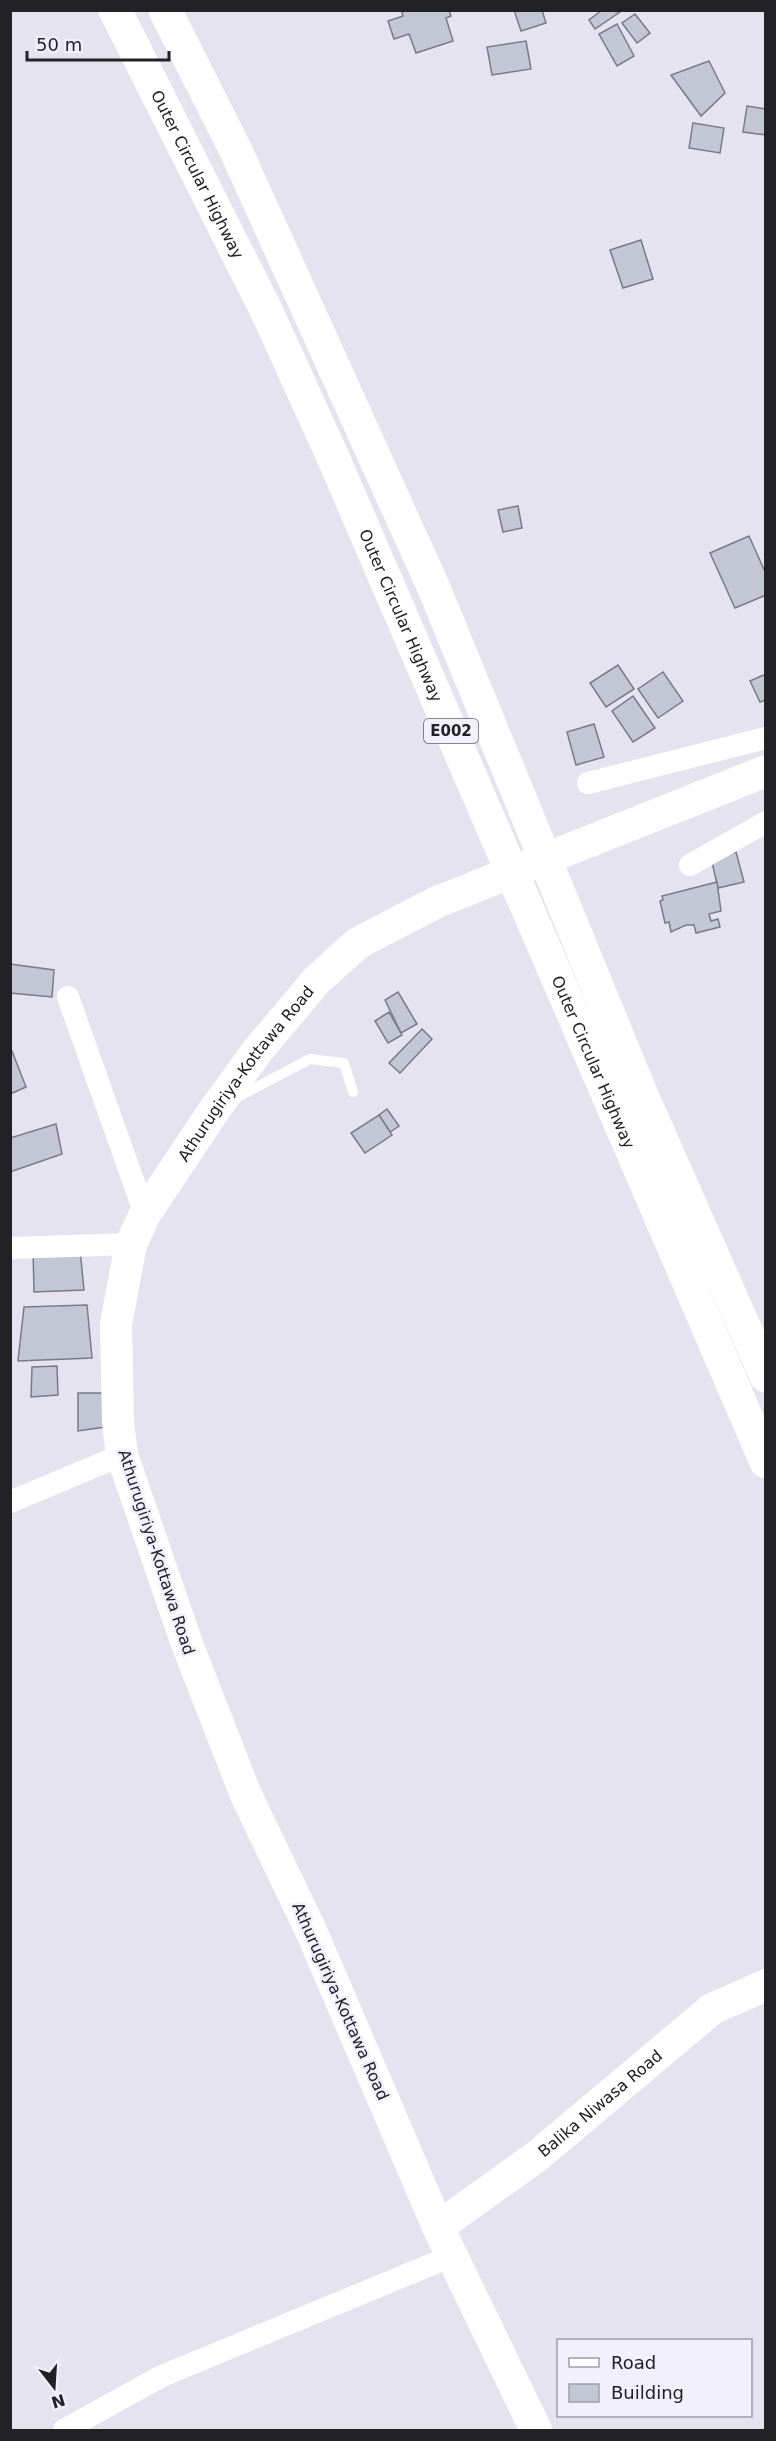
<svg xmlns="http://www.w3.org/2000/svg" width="776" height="2441" font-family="'DejaVu Sans',sans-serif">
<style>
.building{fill:#c3c6d3;stroke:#787b87;stroke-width:1.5}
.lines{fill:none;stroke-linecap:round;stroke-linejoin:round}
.lane{stroke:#fff;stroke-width:10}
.street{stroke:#fff;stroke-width:22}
.secondary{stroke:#fff;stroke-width:32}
.highway{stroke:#fff;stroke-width:33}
.labels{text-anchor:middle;stroke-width:5;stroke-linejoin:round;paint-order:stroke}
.shield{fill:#f3f0fe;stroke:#615f67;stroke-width:1.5}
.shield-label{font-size:15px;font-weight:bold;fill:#222126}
.street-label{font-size:16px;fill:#222126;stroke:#f3f0fe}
</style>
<rect width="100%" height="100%" fill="#e6e3f1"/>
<g class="building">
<polygon points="401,10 449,10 451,16 446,18 453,41 416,53 409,34 394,39 388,21 403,16"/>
<polygon points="514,10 542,10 546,23 521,31"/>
<polygon points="602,10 620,12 595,29 589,20"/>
<polygon points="635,14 650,33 637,43 622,23"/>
<polygon points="617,24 634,56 617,66 599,34"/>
<polygon points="526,41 531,69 492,75 487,47"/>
<polygon points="709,61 725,93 701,116 671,75"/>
<polygon points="747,106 766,109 766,135 743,132"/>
<polygon points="693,123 724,128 720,153 689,148"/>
<polygon points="641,240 653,279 623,288 610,250"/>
<polygon points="518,506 522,528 503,532 498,510"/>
<polygon points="749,536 766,574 766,595 735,608 710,553"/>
<polygon points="618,665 634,689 606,707 590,683"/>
<polygon points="663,672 683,701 658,718 638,689"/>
<polygon points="766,674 766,700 760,702 750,681"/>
<polygon points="633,696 655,728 633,742 612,711"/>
<polygon points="594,724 604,757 576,765 567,732"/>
<polygon points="736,852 744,882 718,888 711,858"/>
<polygon points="717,882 721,911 709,914 711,921 718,919 720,927 696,933 694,925 686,925 671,932 669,922 665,923 660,901 663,900 662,896"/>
<polygon points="10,964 54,970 52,997 10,993"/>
<polygon points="398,992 417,1024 401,1033 385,1000"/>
<polygon points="389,1012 402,1035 388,1043 375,1021"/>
<polygon points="422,1029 432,1039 400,1073 389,1063"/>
<polygon points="12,1051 26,1087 10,1094 10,1052"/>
<polygon points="387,1109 399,1126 390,1132 379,1115"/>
<polygon points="379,1115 392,1135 365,1153 351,1133"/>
<polygon points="56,1124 62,1154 10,1172 10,1138"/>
<polygon points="80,1249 84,1290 34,1292 33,1250"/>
<polygon points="87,1305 92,1358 18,1361 24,1307"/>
<polygon points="57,1366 58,1395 31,1397 32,1367"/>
<polygon points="78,1393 104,1393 105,1427 78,1431"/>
</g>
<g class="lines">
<polyline class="lane" points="234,1099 310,1059 344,1063 353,1092"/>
<g class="street">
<polyline points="588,783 766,738"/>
<polyline points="690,865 766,822"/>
<polyline points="68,997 145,1214"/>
<polyline points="10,1248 131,1244"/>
<polyline points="10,1502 122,1455"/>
<polyline points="64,2430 162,2376 452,2256"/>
</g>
<g class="secondary">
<path id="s1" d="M438 2227 536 2157 712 2009 766 1985"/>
<path id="s2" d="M536 2430 438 2227 312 1933 246 1795 187 1644 122 1455 118 1422 116 1324 131 1244 145 1214 215 1109 258 1050 317 980 358 943 437 902 766 771"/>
</g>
<g class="highway">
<path id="s3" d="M115 10 267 312 332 455 766 1462"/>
<polyline points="165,10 236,151 433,586 641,1093 766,1376"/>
</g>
</g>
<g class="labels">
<rect class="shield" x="424" y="719" width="54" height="24" rx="4.5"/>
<g class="shield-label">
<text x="451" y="736">E002</text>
</g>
<g class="street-label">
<text dy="6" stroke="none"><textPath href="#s3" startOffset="184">Outer Circular Highway</textPath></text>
<text dy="6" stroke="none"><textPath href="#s3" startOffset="670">Outer Circular Highway</textPath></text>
<text dy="6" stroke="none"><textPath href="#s3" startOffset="1156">Outer Circular Highway</textPath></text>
<text dy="6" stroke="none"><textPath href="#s2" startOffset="1479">Athurugiriya-Kottawa Road</textPath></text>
<text transform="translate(157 1552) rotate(72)" y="6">Athurugiriya-Kottawa Road</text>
<text transform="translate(341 2001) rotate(66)" y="6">Athurugiriya-Kottawa Road</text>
<text dy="6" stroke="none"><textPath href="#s1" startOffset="204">Balika Niwasa Road</textPath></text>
</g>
</g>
<rect width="776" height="2441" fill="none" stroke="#222126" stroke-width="24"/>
<rect x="557" y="2339" width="195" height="78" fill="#f3f0fe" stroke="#9f9da8" stroke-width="1.5"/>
<rect x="569" y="2358" width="30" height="9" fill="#ffffff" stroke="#9f9da8" stroke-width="1.5"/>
<text x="611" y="2369" font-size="18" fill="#222126">Road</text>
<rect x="569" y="2384" width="30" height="18" fill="#c3c6d3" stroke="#9f9da8" stroke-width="1.5"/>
<text x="611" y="2399" font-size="18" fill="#222126">Building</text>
<g transform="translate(54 2387) rotate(163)" stroke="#f3f0fe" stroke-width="4.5" paint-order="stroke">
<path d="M0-4.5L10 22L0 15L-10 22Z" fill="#222126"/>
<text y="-9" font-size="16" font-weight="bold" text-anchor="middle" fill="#222126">N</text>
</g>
<path d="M27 51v9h142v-9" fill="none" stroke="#222126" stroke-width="3"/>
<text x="36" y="51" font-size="18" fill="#222126" stroke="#f3f0fe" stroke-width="4.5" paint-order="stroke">50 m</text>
</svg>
